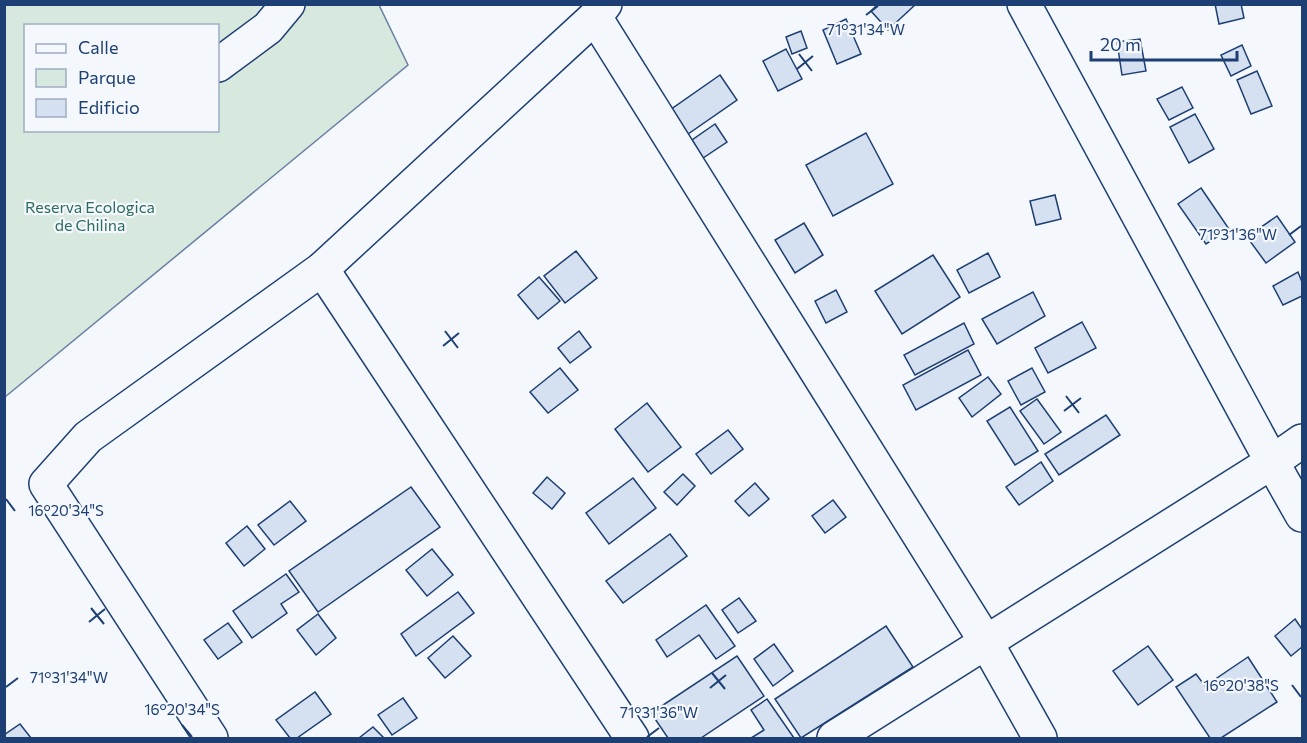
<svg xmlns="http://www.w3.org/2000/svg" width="1307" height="743" font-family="Commissioner,sans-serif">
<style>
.green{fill:#d7e8df;stroke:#687fa3;stroke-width:1.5;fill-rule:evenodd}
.building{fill:#d5e0f0;stroke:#1d3f73;stroke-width:1.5}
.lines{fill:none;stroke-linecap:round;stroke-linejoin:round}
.minor-casing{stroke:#1d3f73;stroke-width:36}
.minor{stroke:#f4f7fb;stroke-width:33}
.ticks{fill:none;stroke:#1d3f73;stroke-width:2}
.labels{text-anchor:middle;stroke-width:4.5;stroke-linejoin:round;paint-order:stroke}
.park-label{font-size:16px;fill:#2c6c60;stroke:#f4f7fb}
.ticks-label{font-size:15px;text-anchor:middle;fill:#1d3f73;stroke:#f4f7fb;stroke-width:4.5;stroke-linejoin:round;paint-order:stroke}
</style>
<rect width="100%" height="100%" fill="#f4f7fb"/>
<path class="green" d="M5 5H379L408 65 5 397ZM26 26H218V130H26Z"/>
<g class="building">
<polygon points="878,4 916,4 888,30 871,11"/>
<polygon points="1215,4 1241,4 1244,18 1219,24"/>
<polygon points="846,19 861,54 837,64 823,30"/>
<polygon points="801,31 807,48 792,54 786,37"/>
<polygon points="1140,39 1146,71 1122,75 1117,42"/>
<polygon points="1242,45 1251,66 1231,76 1221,55"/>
<polygon points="786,49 802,79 778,91 763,61"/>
<polygon points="1257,71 1272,106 1251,114 1237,80"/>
<polygon points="720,75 737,100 688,134 670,110"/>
<polygon points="1182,87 1193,108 1169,120 1157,99"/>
<polygon points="1195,114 1214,149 1189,163 1170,127"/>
<polygon points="715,124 727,142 703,158 692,140"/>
<polygon points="866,133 893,184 833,216 806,165"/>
<polygon points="1201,188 1229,229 1206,244 1178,204"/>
<polygon points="1055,195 1061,219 1036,225 1030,201"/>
<polygon points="1277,216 1295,242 1266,263 1247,237"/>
<polygon points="804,223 823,255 795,273 775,240"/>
<polygon points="576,251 597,278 565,303 544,276"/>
<polygon points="988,253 1000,277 969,293 957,270"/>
<polygon points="933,255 960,297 902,334 875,291"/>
<polygon points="1298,272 1302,282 1302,296 1283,305 1273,286"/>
<polygon points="539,277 560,301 538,319 518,295"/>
<polygon points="836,290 847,312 826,323 815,301"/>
<polygon points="1033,292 1045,316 997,344 982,319"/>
<polygon points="1082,322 1096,348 1048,373 1035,348"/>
<polygon points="964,323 974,344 915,375 904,355"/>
<polygon points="579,331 591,347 570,363 558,348"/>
<polygon points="968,350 981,375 916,410 903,385"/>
<polygon points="560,368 578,390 548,413 530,392"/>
<polygon points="1032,368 1045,392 1021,405 1008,381"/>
<polygon points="988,377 1001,394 972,417 959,398"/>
<polygon points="1037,399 1061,432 1044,444 1020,411"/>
<polygon points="647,403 681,447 648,472 615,429"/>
<polygon points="1010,407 1038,451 1015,465 987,421"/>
<polygon points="1106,415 1120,435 1059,475 1045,454"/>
<polygon points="728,430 743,449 711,474 696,454"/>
<polygon points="1041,462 1053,481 1019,505 1006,487"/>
<polygon points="683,474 695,486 677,505 664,492"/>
<polygon points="547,477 565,493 552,509 533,493"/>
<polygon points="633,478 656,508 609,544 586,513"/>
<polygon points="755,483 769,499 749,516 735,501"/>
<polygon points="411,487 440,527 318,612 289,571"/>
<polygon points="833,500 846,517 825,533 812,516"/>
<polygon points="290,501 306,521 274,545 258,525"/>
<polygon points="247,526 265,549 244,566 226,543"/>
<polygon points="670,534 687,556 623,603 606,581"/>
<polygon points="432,549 453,575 427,596 406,570"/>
<polygon points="286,574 299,592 281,604 287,613 252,638 233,611"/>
<polygon points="458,592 474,613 416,656 401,634"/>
<polygon points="739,598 756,621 738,633 722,610"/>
<polygon points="706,605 735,646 716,659 699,635 667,657 656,640"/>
<polygon points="318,614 336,638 316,655 297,630"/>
<polygon points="1295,619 1302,629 1302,647 1291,656 1275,636"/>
<polygon points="228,623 242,642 218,659 204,640"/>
<polygon points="886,626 913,667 801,738 775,699"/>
<polygon points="453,636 471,656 445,678 428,658"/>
<polygon points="774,644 793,671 773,686 754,659"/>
<polygon points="1148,646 1173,680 1138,705 1113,671"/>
<polygon points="737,656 764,696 701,738 668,738 651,713"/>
<polygon points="1248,657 1277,702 1221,738 1210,738 1176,687 1196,674 1205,686"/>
<polygon points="315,692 331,714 297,738 290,738 276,720"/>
<polygon points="403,698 417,718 392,735 378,715"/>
<polygon points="767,699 794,738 751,738 764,730 751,710"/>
<polygon points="20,724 31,738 4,738 4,735"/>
<polygon points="373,727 384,738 359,738"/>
</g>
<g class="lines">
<defs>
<g id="minor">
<polyline points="1024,4 1272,462 1302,515"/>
<polyline points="595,17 986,642 1040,738"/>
<polyline points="218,65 268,28 288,4"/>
<polyline points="322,269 632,738"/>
<polyline points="211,738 46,484 88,437 322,269 595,17 605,4"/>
<polyline points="834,738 1272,462 1302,441"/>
</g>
</defs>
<use href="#minor" class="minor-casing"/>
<use href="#minor" class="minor"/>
</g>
<path class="ticks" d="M866 15 878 6M799 54 812 71M797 69 813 56M1289 235 1301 226M445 331 458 348M443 346 459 333M1066 396 1079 413M1064 411 1081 398M6 499 15 511M91 608 104 624M89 622 105 609M712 673 725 689M1292 685 1301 697M6 687 18 678M710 688 726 675M182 725 192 737M647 737 659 728"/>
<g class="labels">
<g class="park-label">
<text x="90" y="213">Reserva Ecologica<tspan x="90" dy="18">de Chilina</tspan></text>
</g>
</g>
<g class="ticks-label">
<text x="866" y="35">71°31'34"W</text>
<text x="1238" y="240">71°31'36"W</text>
<text x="66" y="516">16°20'34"S</text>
<text x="69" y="683">71°31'34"W</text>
<text x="1241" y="691">16°20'38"S</text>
<text x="182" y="715">16°20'34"S</text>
<text x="659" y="718">71°31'36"W</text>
</g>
<rect width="1307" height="743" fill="none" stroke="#1d3f73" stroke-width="12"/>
<rect x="24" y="24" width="195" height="108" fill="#f4f7fb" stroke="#9eadc5" stroke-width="1.5"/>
<rect x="36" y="44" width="30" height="9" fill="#f4f7fb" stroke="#9eadc5" stroke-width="1.5"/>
<text x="78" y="54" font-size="18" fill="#1d3f73">Calle</text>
<rect x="36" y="69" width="30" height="18" fill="#d7e8df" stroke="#9eadc5" stroke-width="1.5"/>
<text x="78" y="84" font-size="18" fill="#1d3f73">Parque</text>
<rect x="36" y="99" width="30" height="18" fill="#d5e0f0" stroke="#9eadc5" stroke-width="1.5"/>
<text x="78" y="114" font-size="18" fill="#1d3f73">Edificio</text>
<path d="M1091 51v9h146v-9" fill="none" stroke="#1d3f73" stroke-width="3"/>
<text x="1100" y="51" font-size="18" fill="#1d3f73" stroke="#f4f7fb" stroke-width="4.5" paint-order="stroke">20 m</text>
</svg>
